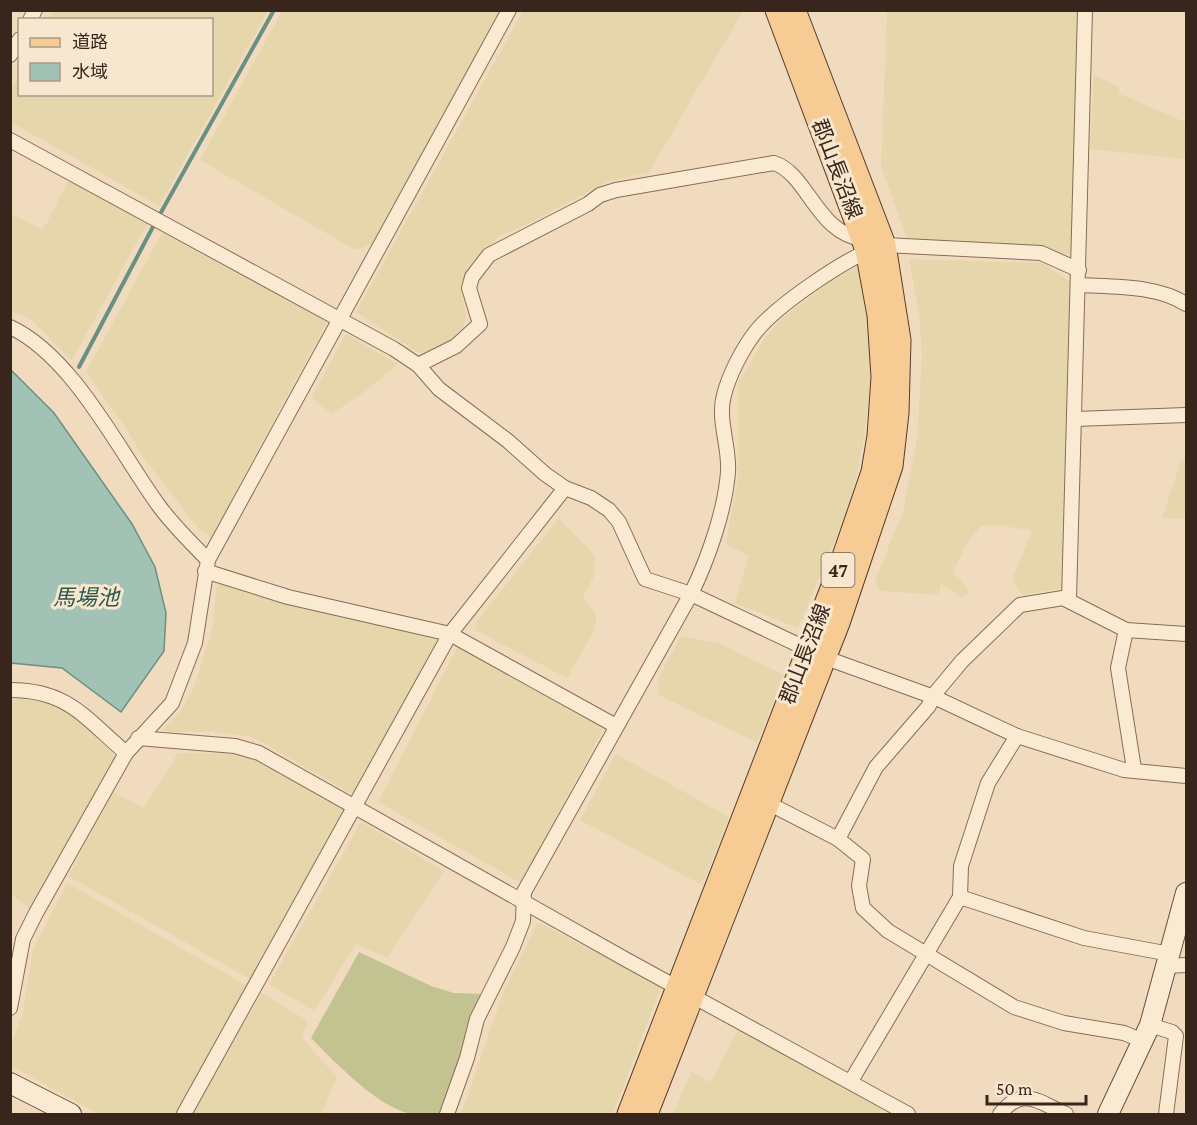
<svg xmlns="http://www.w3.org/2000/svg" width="1197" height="1125" font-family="'Crimson Pro','Noto Sans JP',serif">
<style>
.farmland{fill:#e6d6ac}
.cemetery{fill:#c3c392}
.water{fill:#a2c2b5;stroke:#699082;stroke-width:1.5}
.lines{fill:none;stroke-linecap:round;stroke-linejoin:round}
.stream{stroke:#699082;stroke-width:4}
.street-casing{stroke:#8a6b56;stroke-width:16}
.secondary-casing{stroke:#6b4d3a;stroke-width:22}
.primary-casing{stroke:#573a2b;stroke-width:23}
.street{stroke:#fbead2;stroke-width:14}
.secondary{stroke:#fbead2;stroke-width:20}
.primary{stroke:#f6cc94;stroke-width:21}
.labels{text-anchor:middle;stroke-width:6;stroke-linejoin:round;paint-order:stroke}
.shield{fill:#f7e7cf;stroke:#716052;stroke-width:1.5}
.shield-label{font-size:20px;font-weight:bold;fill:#38261c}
.street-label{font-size:21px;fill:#38261c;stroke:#f7e7cf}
.water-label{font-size:22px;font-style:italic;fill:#2a5950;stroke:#f7e7cf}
</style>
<rect width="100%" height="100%" fill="#f0dbbf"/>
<g class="farmland">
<polygon points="54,11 268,11 159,206 11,122 11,90 19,74 20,94 212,94 212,20 49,19"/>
<polygon points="282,11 503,11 375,243 355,250 200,160"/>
<polygon points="523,11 743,11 649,172 607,182 524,226 501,235 483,252 460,285 466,314 463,328 449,342 431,351 419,353 356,312"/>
<polygon points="887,11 1080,11 1074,256 1041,247 908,241 881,166"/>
<polygon points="1094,75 1119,87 1118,93 1185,122 1185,159 1090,149"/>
<polygon points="69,179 147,224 72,360 30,319 11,311 10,213 43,230"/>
<polygon points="162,233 327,322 211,538 199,529 143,457 128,431 86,372"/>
<polygon points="909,259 1043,263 1070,282 1061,588 1023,595 1012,580 1032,531 999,525 981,526 968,541 953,572 970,591 962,598 941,584 938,595 880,591 875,581 903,511 917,440 922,354 919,313"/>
<polygon points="859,266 869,322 872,369 865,432 855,484 841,526 798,628 735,603 749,556 726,544 738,477 738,384 763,341 779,321 828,283"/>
<polygon points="346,334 398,364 368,389 332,414 311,398"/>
<polygon points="1181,460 1186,460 1186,519 1162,518"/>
<polygon points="559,518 595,556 595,575 583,595 587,604 596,614 595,630 567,678 475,630 476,622"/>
<polygon points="217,581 437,640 355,796 262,742 247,736 214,732 168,732 164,729 181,711 195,685 213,625"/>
<polygon points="681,636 721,644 784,675 757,743 657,694 659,677"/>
<polygon points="458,646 605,726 521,883 378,802"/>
<polygon points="24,698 58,705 87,727 116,757 30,909 11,894 10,700"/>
<polygon points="178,753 244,754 347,811 252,980 68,876 113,792 144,808"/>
<polygon points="616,754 729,817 702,885 580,820"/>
<polygon points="361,822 444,871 387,958 356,944 314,1011 269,984"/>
<polygon points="67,883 249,987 177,1114 98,1114 12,1066 10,1050 23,1012 33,950"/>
<polygon points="538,922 661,987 613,1114 461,1114 504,990"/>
<polygon points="262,993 308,1021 302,1038 337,1077 322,1114 191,1114"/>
<polygon points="739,1028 884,1108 880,1114 673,1114 691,1072 711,1082"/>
</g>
<path class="cemetery" d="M359 952 431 986 454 993 486 994 442 1114C433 1114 423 1116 414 1114 381 1111 334 1061 311 1038Z"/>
<polygon class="water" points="11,370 54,413 132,524 155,567 166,613 164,651 121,712 62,668 11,663"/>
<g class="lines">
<g class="stream">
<polyline points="159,216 274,10"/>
<polyline points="79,367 155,223"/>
</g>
<defs>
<g id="street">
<polyline points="30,20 35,10"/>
<polyline points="10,55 20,39"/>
<polyline points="10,140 394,349 418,365 439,389 508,441 545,474 565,488 591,498 609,510 619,522 645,579 691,594 826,658 934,697 1017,736 1124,770 1186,776"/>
<path d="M1079 285C1114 287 1156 285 1186 304"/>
<path d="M10 327C73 356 119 451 159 506 173 525 191 543 208 560"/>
<path d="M418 365 456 346 480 324 469 288 472 277 489 255 588 204 600 195 616 190 774 163C808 174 817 234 863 239"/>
<polyline points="1075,419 1186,415"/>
<polyline points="205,571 288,597 450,634 616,726"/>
<polyline points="1069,599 1085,10"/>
<polyline points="1126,630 1118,668 1134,769"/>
<path d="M10 690C68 690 85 718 126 753"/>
<polyline points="138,738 235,746 259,753 625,959 908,1114"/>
<polyline points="762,800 838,839"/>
<polyline points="960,897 1084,938 1170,954"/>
<polyline points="1167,966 1186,965"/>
<polyline points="10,1008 23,939 36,913 126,753 172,703 195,643 208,560 509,10"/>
<polyline points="1150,1025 1172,1032 1176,1036 1166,1114"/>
<polyline points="1143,1041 1124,1033 1064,1023 1014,1007 888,931 863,908 859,886 863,859 838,839 876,767 928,707 937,691 962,661 1020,605 1063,598 1126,630 1186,634"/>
<polyline points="851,1081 960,897 961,866 988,783 1017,736"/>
<polyline points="184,1114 450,634 565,488"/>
<path d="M447 1114 467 1058 477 1019 513 947 523 921 524 892 691 594C708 559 725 511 728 472 730 448 717 419 724 395 729 375 742 350 754 334 775 306 852 253 885 245L1041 253 1079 270"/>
<path d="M1000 1114C1023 1085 1040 1103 1066 1114"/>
</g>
<g id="secondary">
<polyline points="10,1083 71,1114"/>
<polyline points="1108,1114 1150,1025 1186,893"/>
</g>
<g id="primary">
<polyline points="628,1114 839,568 872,472 878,436 882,377 878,315 866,250 776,10"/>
<polyline points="647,1114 839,623 892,466 898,413 900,340 885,245 795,10"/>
</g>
</defs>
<use href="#street" class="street-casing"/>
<use href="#secondary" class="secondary-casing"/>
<use href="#primary" class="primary-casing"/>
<use href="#street" class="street"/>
<use href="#secondary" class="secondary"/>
<use href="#primary" class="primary"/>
</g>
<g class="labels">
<rect class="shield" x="821.5" y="553" width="33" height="34" rx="4.5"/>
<g class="shield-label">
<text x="838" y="577">47</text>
</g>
<g class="street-label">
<text transform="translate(837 169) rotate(69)" y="7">郡山長沼線</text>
<text transform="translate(805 654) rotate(-69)" y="7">郡山長沼線</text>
</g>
<g class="water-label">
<text x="86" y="605">馬場池</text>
</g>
</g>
<rect width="1197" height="1125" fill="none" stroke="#38261c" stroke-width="24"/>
<rect x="18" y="18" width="195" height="78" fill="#f7e7cf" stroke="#ab9a87" stroke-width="1.5"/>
<rect x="30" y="38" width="30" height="9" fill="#f6cc94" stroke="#ab9a87" stroke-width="1.5"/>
<text x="72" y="48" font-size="18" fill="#38261c">道路</text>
<rect x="30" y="63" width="30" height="18" fill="#a2c2b5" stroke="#ab9a87" stroke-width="1.5"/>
<text x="72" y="78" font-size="18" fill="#38261c">水域</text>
<path d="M987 1095v9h99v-9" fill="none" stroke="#38261c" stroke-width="3"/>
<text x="996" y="1095" font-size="18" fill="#38261c" stroke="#f7e7cf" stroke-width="4.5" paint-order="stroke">50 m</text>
</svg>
